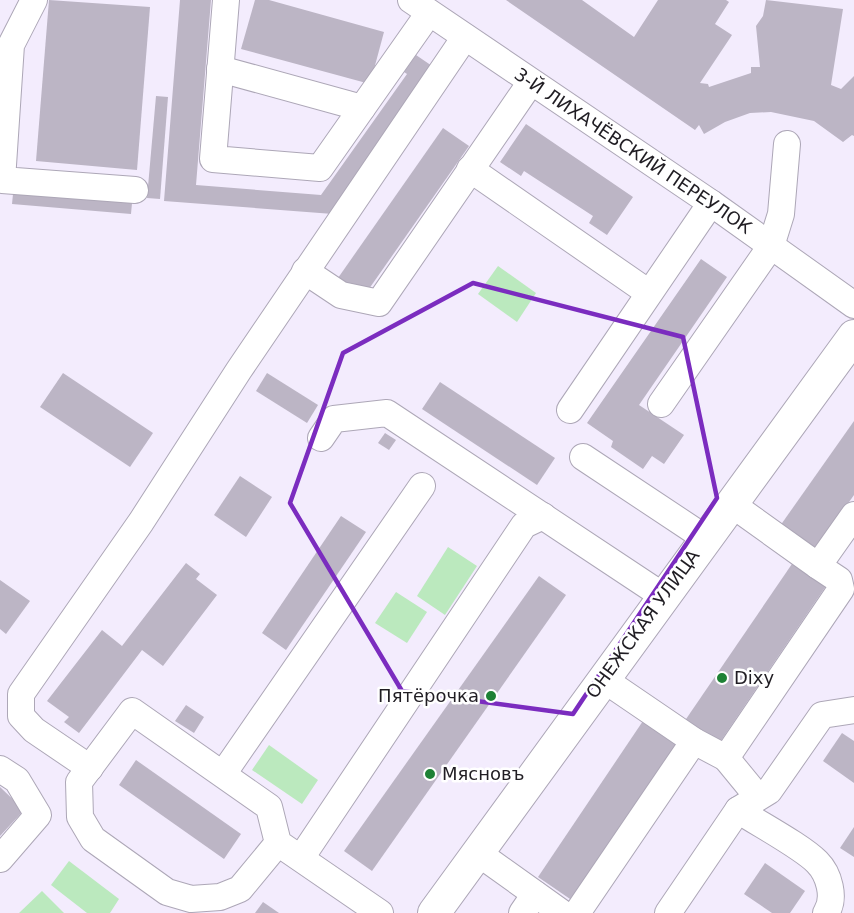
<svg xmlns="http://www.w3.org/2000/svg" width="854" height="913" font-family="'DejaVu Sans',sans-serif">
<style>
.green{fill:#bbe9be}
.building{fill:#bcb5c5}
.lines{fill:none;stroke-linecap:round;stroke-linejoin:round}
.minor-casing{stroke:#ada7b7;stroke-width:28}
.major-casing{stroke:#ada7b7;stroke-width:34}
.minor{stroke:#fff;stroke-width:26}
.major{stroke:#fff;stroke-width:32}
.marked{fill:none;stroke:#7b2cbf;stroke-width:4.5;stroke-linejoin:round}
.poi-dot{fill:#1d8135;stroke:#fff;stroke-width:2}
.labels{text-anchor:middle;stroke-width:5;stroke-linejoin:round;paint-order:stroke}
.street-label{font-size:18px;fill:#201d23;stroke:#fff}
.poi-label{font-size:18px;fill:#201d23;stroke:#fff;text-anchor:start}
</style>
<rect width="100%" height="100%" fill="#f3ecfd"/>
<g class="green">
<polygon points="498,266 536,293 517,322 478,294"/>
<polygon points="448,547 477,566 445,615 417,596"/>
<polygon points="396,592 427,612 407,643 375,623"/>
<polygon points="269,745 318,780 302,804 252,770"/>
<polygon points="69,861 119,899 110,913 87,913 51,885"/>
<polygon points="42,891 64,913 19,913"/>
</g>
<g class="building">
<polygon points="49,0 150,7 137,170 36,161"/>
<polygon points="180,0 211,0 196,185 321,195 407,74 404,72 416,55 435,68 333,214 164,201"/>
<polygon points="255,0 269,0 384,32 370,84 241,49"/>
<polygon points="506,0 582,0 634,37 658,0 726,0 729,2 715,24 732,35 700,83 708,84 709,87 751,73 751,67 760,67 756,26 763,16 766,0 843,9 831,85 841,89 854,76 854,136 852,135 843,142 814,121 771,112 750,113 725,122 704,134 699,125 695,130"/>
<polygon points="156,96 168,97 160,199 147,198"/>
<polygon points="526,124 633,197 607,235 589,223 593,216 524,171 521,176 500,162"/>
<polygon points="443,128 469,146 364,296 338,278"/>
<polygon points="13,194 132,203 131,214 12,204"/>
<polygon points="701,259 727,277 639,405 684,435 664,464 652,456 643,469 611,447 613,441 587,423"/>
<polygon points="63,373 153,433 130,467 40,407"/>
<polygon points="267,373 318,405 307,423 256,391"/>
<polygon points="440,382 555,458 537,485 422,409"/>
<polygon points="854,421 854,495 815,550 780,526"/>
<polygon points="385,433 396,440 389,450 378,443"/>
<polygon points="240,476 272,497 246,537 214,515"/>
<polygon points="341,516 366,532 286,650 262,633"/>
<polygon points="794,561 828,583 718,745 684,722"/>
<polygon points="186,563 200,574 196,579 217,595 163,666 142,650 79,733 64,722 69,717 47,701 102,630 122,646"/>
<polygon points="539,576 566,595 372,871 344,851"/>
<polygon points="0,580 30,601 6,634 0,629"/>
<polygon points="186,705 204,717 194,733 175,721"/>
<polygon points="647,715 682,739 573,901 538,877"/>
<polygon points="842,733 854,741 854,783 823,761"/>
<polygon points="136,760 241,834 224,859 119,785"/>
<polygon points="0,787 24,810 0,836"/>
<polygon points="854,827 854,857 840,848"/>
<polygon points="765,863 805,891 790,913 772,913 744,894"/>
<polygon points="263,902 279,913 255,913"/>
</g>
<g class="lines">
<defs>
<g id="minor">
<polyline points="34,0 11,45 2,180 135,190"/>
<polyline points="226,0 213,159 320,168 429,13"/>
<polyline points="411,0 711,203 854,305"/>
<polyline points="220,69 362,108"/>
<polyline points="470,169 649,293"/>
<polyline points="305,271 341,295 379,303 531,82"/>
<polyline points="661,404 771,246 781,214 787,144"/>
<polyline points="570,410 711,203"/>
<polyline points="321,438 334,419 387,413 663,596"/>
<polyline points="583,457 705,538"/>
<polyline points="730,503 818,566 854,515"/>
<polyline points="603,679 694,741 726,758 841,589 839,580 818,566"/>
<polyline points="726,758 758,797"/>
<polyline points="90,768 34,730 21,716 21,694 141,522 239,370 465,37"/>
<polyline points="0,769 17,780 38,815 0,859"/>
<polyline points="223,774 422,486"/>
<path d="M738 810C759 824 801 846 817 862 829 874 836 898 826 913"/>
<polyline points="278,843 240,889 220,897 191,899 167,892 93,839 80,817 79,782 132,711 269,807 278,843 380,913"/>
<polyline points="478,853 562,913"/>
<polyline points="301,858 524,525 543,516"/>
<polyline points="522,913 535,894"/>
<polyline points="577,913 694,741"/>
<polyline points="668,913 738,810 769,791 822,715 854,710"/>
</g>
<polyline id="major" points="434,913 854,336"/>
</defs>
<use href="#minor" class="minor-casing"/>
<use href="#major" class="major-casing"/>
<use href="#minor" class="minor"/>
<use href="#major" class="major"/>
</g>
<path class="marked" d="M473 283 683 337 717 498 573 714 402 691 290 503 343 353Z"/>
<g class="poi-dot">
<circle cx="722" cy="678" r="6"/>
<circle cx="491" cy="696" r="6"/>
<circle cx="430" cy="774" r="6"/>
</g>
<g class="labels">
<g class="street-label">
<text transform="translate(633 151) rotate(34)" y="6">3-Й ЛИХАЧЁВСКИЙ ПЕРЕУЛОК</text>
<text transform="translate(643 624) rotate(-54)" y="6">ОНЕЖСКАЯ УЛИЦА</text>
</g>
<g class="poi-label">
<text x="734" y="684">Dixy</text>
<text x="479" y="702" text-anchor="end">Пятёрочка</text>
<text x="442" y="780">Мясновъ</text>
</g>
</g>
</svg>
